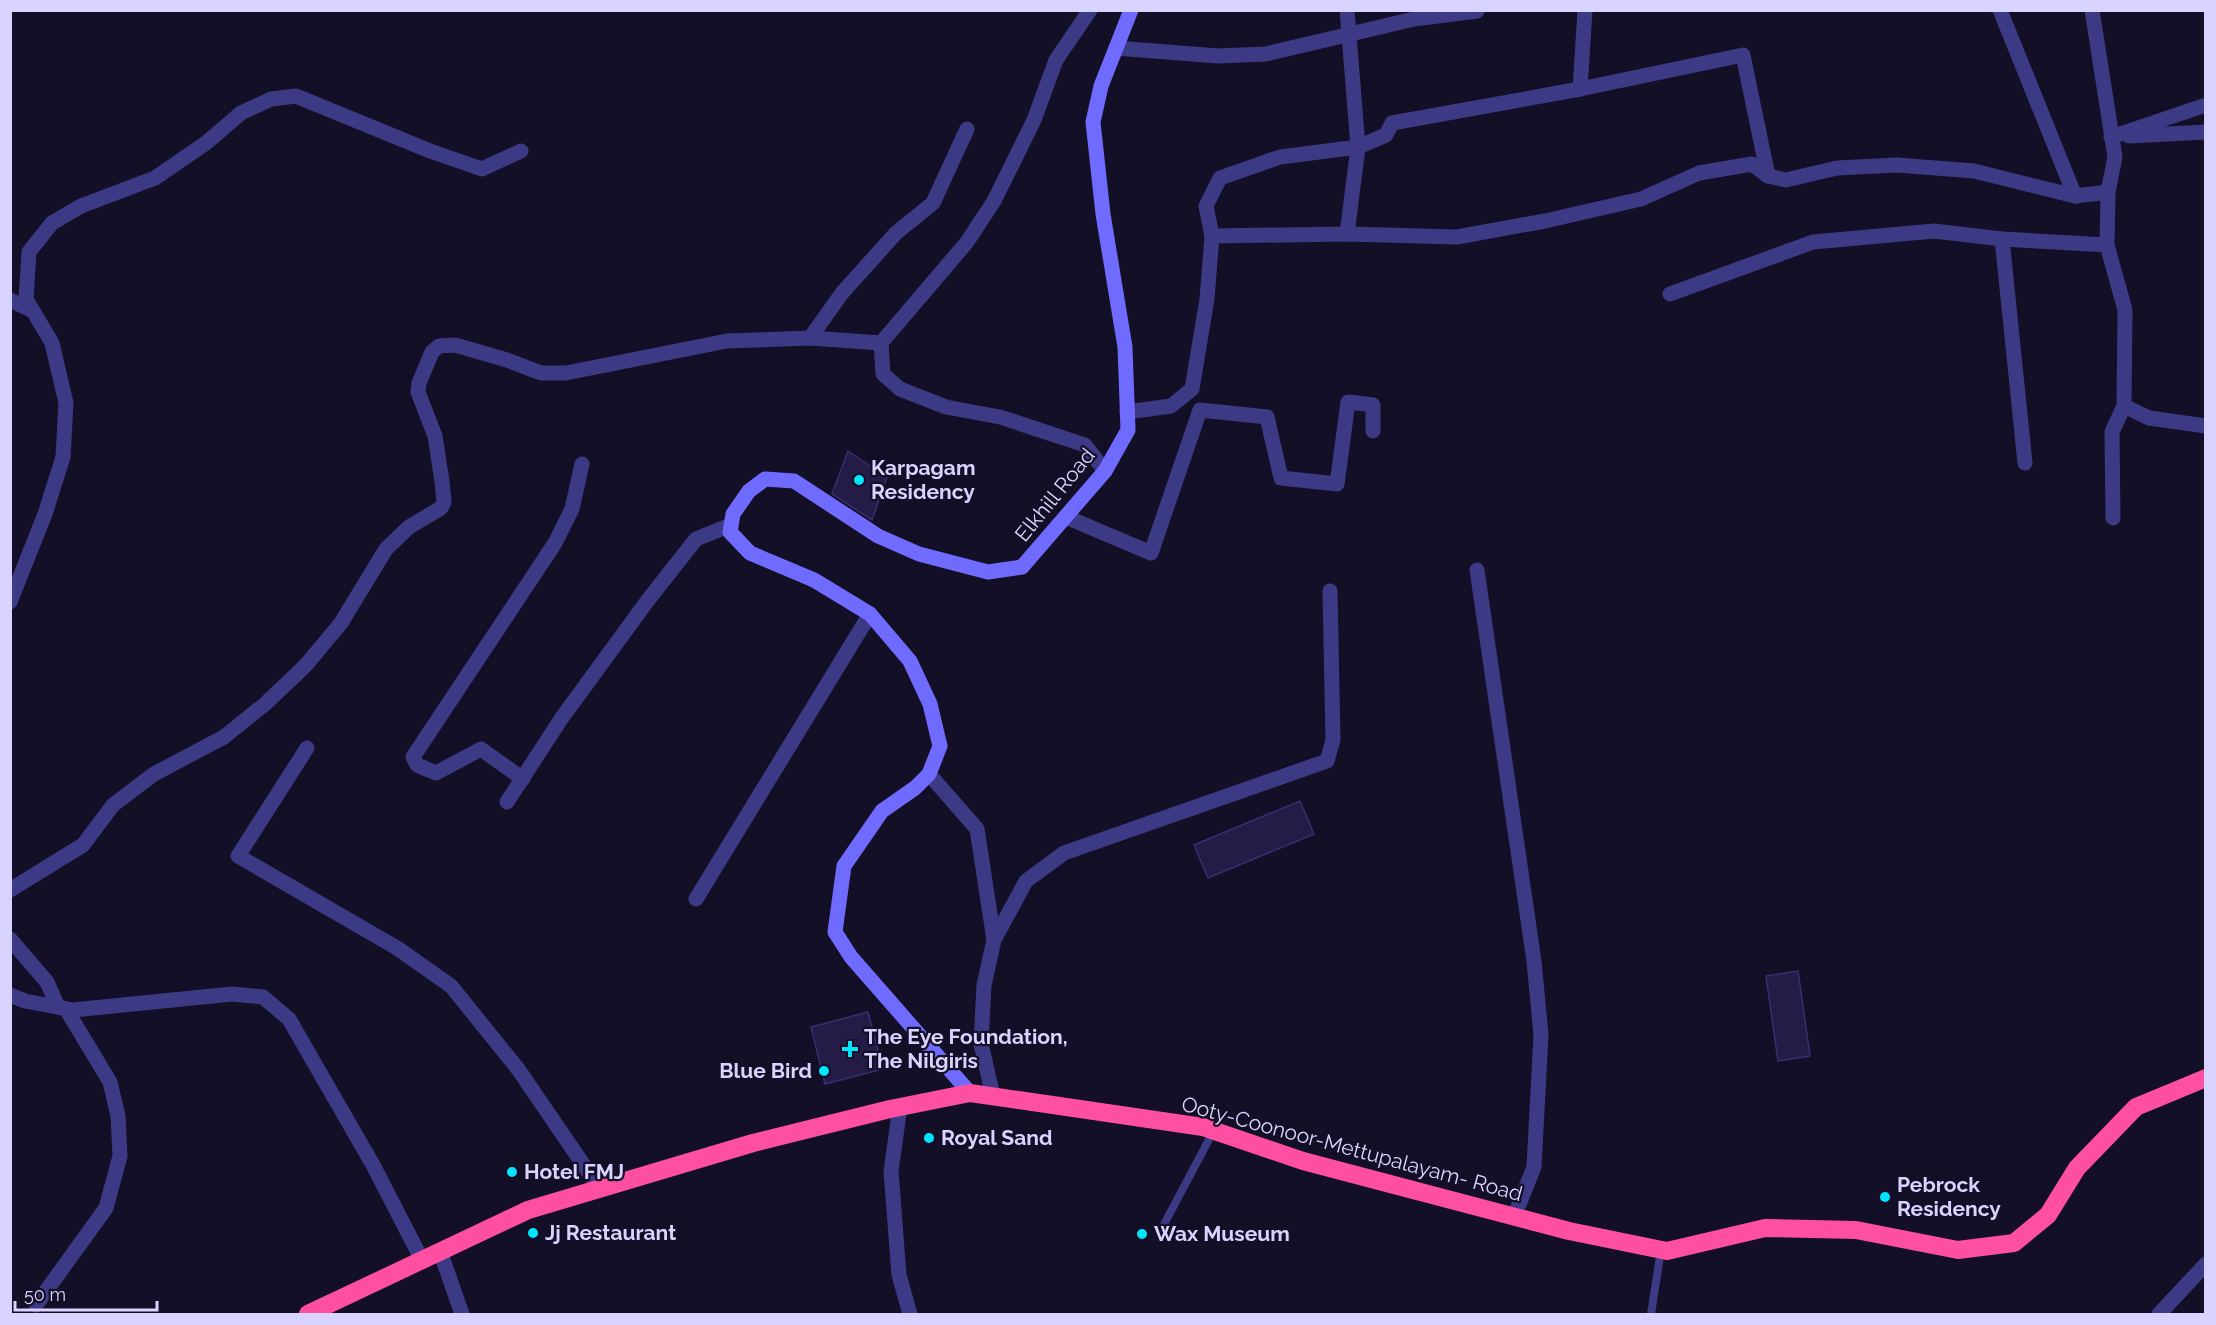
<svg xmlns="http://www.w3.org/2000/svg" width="2216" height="1325" font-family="Raleway,sans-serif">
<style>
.building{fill:#241b47;stroke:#3b2d73;stroke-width:1.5}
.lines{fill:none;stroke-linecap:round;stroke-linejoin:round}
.lane{stroke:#3d3a85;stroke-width:8}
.street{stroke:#3d3a85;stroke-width:15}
.secondary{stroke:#6f6bff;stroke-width:15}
.highway{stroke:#ff4fa3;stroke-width:18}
.poi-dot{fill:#00e5ff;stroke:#130f26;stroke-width:2}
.labels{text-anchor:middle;stroke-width:4.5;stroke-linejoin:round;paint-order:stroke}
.poi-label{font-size:21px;font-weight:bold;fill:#d9d4ff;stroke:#130f26;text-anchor:start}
.street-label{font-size:21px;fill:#d9d4ff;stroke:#130f26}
</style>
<rect width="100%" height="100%" fill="#130f26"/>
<g class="building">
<polygon points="848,451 887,477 872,520 832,494"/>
<polygon points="1300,801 1314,834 1208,878 1194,845"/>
<polygon points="1798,971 1810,1056 1778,1061 1766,976"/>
<polygon points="868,1012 883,1069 825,1084 811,1027"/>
</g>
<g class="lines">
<g class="lane">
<polyline points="1161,1230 1213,1132"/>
<polyline points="1651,1314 1661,1250"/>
</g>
<g class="street">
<polyline points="1090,10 1056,60 1034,120 994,201 967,242 881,343 883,374 900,389 946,407 1000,417 1085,445 1105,471"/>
<polyline points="1347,10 1358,147 1347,234"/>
<polyline points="2000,10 2075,196"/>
<polyline points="1116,48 1218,56 1266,54 1414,19 1477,11"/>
<polyline points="1580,89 1585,10"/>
<polyline points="2129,136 2206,132"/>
<polyline points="2111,137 2206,105"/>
<polyline points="2108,192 2107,245 2125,310 2124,406 2149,418 2206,426"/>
<polyline points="1212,236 1206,206 1220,178 1280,157 1358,147 1386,135 1392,123 1580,89 1743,55 1768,176"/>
<polyline points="2002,239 2025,463"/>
<polyline points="1670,294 1813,242 1934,231 2002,239 2107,245"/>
<polyline points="10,300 31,310"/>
<polyline points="810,338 842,293 896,233 933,203 967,129"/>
<polyline points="1127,412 1171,406 1192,389 1207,299 1212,236 1347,234 1457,237 1545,221 1641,199 1699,173 1752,164 1768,176 1786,180 1837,168 1897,165 1974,171 2075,196 2108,192 2115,157 2092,10"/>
<polyline points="1066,517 1151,553 1200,410 1267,417 1281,478 1337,484 1348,402 1373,405 1373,431"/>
<polyline points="2113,518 2112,432 2124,406"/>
<polyline points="1477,570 1534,961 1541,1035 1534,1167 1514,1217"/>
<polyline points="10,602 45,514 63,457 66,403 52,343 26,299 29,252 52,223 81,206 155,178 206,143 241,113 271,99 296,96 430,151 482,169 521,151"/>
<polyline points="307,748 238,856 397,948 451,986 518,1069 600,1189"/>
<polyline points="929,774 977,829 994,940"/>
<polyline points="523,779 481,749 436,773 417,765 413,757 555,543 572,509 582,464"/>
<polyline points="507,802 561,719 648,600 696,539 731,525"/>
<polyline points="10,890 83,845 113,805 154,774 224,737 265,704 306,665 341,623 386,549 409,527 441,508 444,502 442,481 435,436 418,392 419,383 432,352 439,346 455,345 507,360 541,373 566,373 727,341 810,338 881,343"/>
<polyline points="696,899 870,614"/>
<polyline points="10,939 47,982 58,1007"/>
<polyline points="10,995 25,1001 73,1010 232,994 263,997 289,1019 373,1165 422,1260"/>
<polyline points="993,1096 981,1044 984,985 994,940 1026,881 1064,853 1327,761 1333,740 1330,591"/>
<polyline points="900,1107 891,1171 899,1275 910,1314"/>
<polyline points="440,1251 462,1314"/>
<polyline points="36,1305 106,1208 120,1156 118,1116 110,1082 66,1009"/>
<polyline points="2159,1314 2206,1264"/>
</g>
<polyline class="secondary" points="970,1093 851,957 835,932 844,866 882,811 915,788 929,774 940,746 930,704 910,661 870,614 814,580 750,553 730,532 733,514 749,491 765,479 794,481 878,536 919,554 988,572 1022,567 1105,471 1128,430 1125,347 1103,214 1093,122 1101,86 1131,10"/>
<polyline class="highway" points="308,1314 528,1210 753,1143 890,1109 970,1093 1203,1127 1303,1161 1569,1231 1667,1251 1765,1228 1856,1230 1958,1250 2014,1243 2048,1215 2077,1168 2136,1107 2206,1078"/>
</g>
<g class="poi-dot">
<circle cx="859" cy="480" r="6"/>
<path d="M847 1040h6v6h6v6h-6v6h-6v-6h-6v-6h6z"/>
<circle cx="824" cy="1071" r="6"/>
<circle cx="929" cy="1138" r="6"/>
<circle cx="512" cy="1172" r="6"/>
<circle cx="1885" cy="1197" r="6"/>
<circle cx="533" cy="1233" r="6"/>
<circle cx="1142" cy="1234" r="6"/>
</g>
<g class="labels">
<g class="poi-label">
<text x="871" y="475">Karpagam<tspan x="871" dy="24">Residency</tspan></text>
<text x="864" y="1044">The Eye Foundation,<tspan x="864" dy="24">The Nilgiris</tspan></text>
<text x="812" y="1078" text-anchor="end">Blue Bird</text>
<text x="941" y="1145">Royal Sand</text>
<text x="524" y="1179">Hotel FMJ</text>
<text x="1897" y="1192">Pebrock<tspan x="1897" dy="24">Residency</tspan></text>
<text x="545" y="1240">Jj Restaurant</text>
<text x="1154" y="1241">Wax Museum</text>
</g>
<g class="street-label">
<text transform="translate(1055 495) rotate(-51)" y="7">Elkhill Road</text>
<text transform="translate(1352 1149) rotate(15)" y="7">Ooty-Coonoor-Mettupalayam- Road</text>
</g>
</g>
<rect width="2216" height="1325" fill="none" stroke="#d9d4ff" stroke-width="24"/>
<path d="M15 1301v9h142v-9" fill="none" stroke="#d9d4ff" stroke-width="3"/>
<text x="24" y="1301" font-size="18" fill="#d9d4ff" stroke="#130f26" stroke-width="4.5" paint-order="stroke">50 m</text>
</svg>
